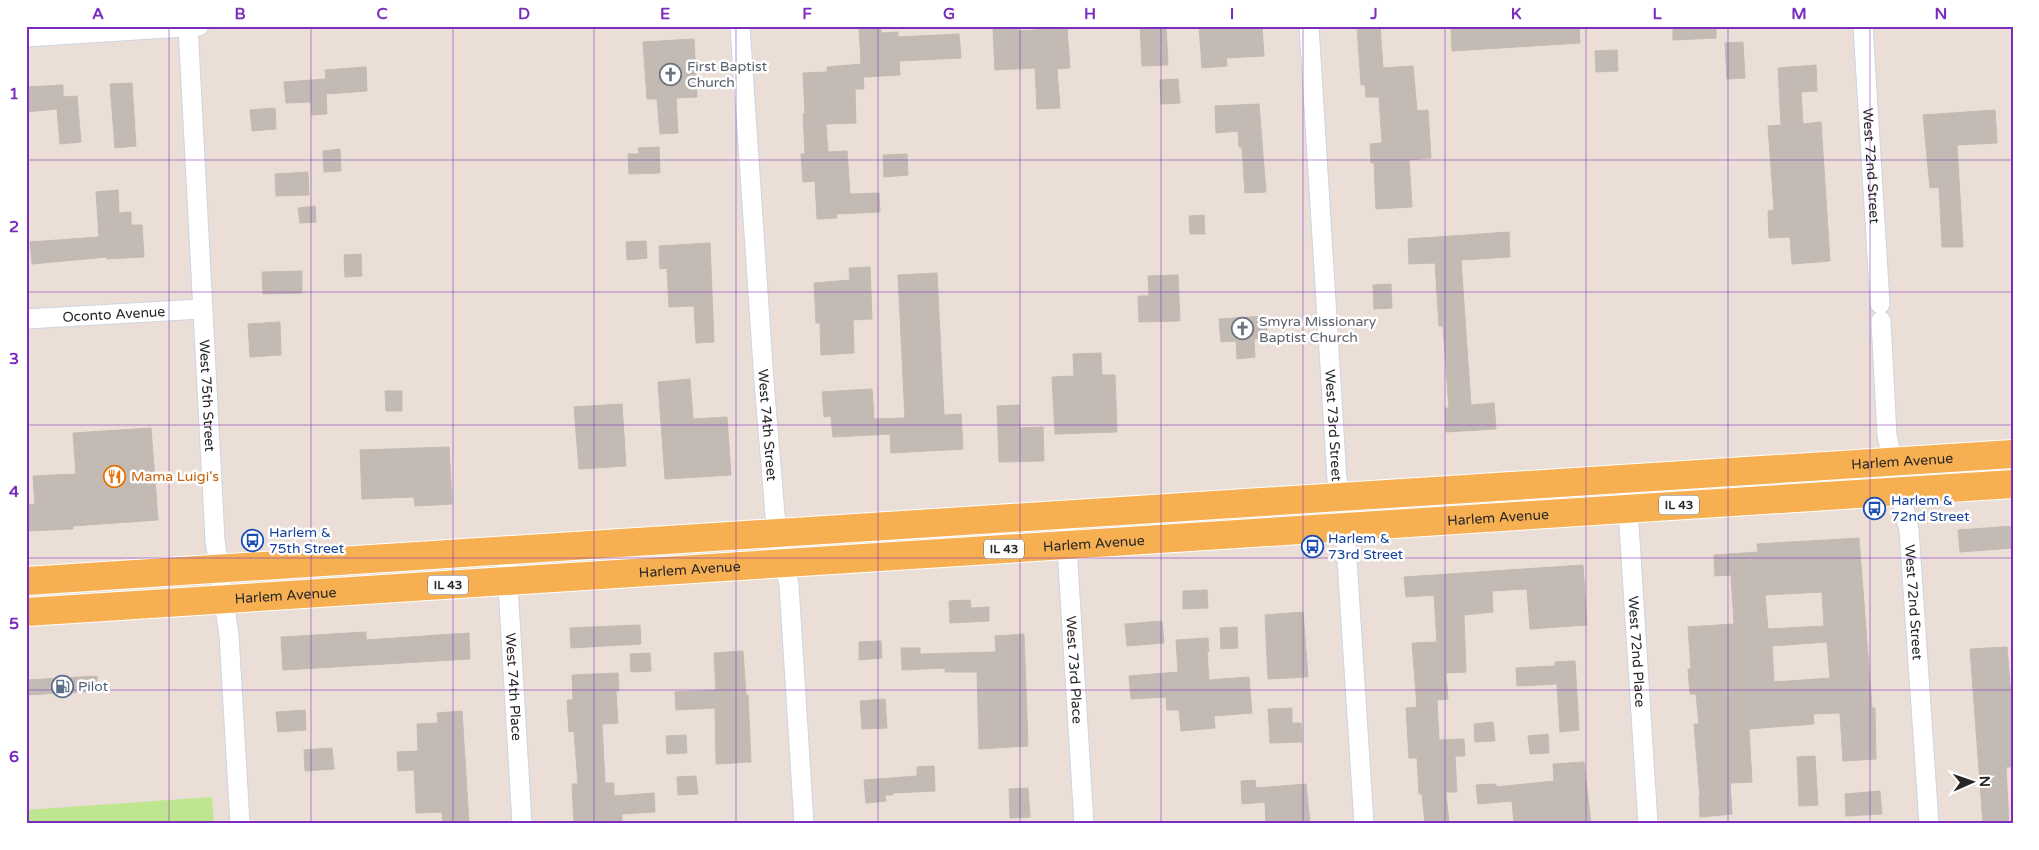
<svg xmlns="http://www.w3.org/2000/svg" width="2039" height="850" font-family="'Varela Round',sans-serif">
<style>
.green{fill:#bee590}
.building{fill:#c2bab3;stroke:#c6bab1;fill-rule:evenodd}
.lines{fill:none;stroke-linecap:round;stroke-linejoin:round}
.minor-casing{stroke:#cdd5e1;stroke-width:21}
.primary-casing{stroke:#fff;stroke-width:30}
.minor{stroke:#fff;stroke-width:19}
.primary{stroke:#f6af51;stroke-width:28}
.grid{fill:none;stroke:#7b2cbf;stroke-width:1;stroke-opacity:0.55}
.labels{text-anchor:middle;stroke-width:5;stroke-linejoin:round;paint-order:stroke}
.shield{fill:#fff;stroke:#686868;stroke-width:1}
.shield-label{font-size:12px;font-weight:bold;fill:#272727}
.worship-label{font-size:14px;fill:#5b616d;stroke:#fff;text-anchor:start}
.street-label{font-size:14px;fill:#272727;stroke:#fff}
.food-label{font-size:14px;fill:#c56008;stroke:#fff;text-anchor:start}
.transit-label{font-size:14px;fill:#164399;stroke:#fff;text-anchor:start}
.service-label{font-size:14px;fill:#4e5e75;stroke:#fff;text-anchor:start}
.neatline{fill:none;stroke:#7b2cbf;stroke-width:2}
.grid-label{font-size:16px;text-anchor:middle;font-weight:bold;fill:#7b2cbf}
</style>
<rect width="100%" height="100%" fill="#ebded7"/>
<polygon class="green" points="212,797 214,824 26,824 26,810"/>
<g class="building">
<polygon points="859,26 881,26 881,33 898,32 898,37 959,34 961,58 899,61 900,75 863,77 864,89 855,89 856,123 826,124 828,152 847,151 850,194 879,193 880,212 836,214 837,218 817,219 815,181 803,182 801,154 805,154 803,114 805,114 803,73 827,72 827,67 861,64"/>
<polygon points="1140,26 1166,26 1168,65 1142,66"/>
<polygon points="1199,26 1262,26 1264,56 1226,58 1227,66 1202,68"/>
<polygon points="1357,26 1380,26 1383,68 1413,66 1417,111 1428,110 1431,158 1409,160 1412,207 1376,209 1374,163 1371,163 1370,144 1382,143 1379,97 1366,97 1365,85 1361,85"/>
<polygon points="1451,26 1579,26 1580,43 1452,51"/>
<polygon points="1673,26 1716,26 1716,38 1673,40"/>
<polygon points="1018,27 1018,31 1067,28 1070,68 1057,69 1060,108 1037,109 1035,68 995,70 993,28"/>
<polygon points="694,39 697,97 676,98 678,133 660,134 657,99 647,99 643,42"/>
<polygon points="1743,42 1745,78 1727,79 1725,43"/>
<polygon points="1617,50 1618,71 1596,72 1595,51"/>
<polygon points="1816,65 1817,91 1801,92 1803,124 1821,122 1830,261 1792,264 1790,237 1769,238 1768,211 1774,210 1768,126 1781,125 1778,68"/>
<polygon points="366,67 367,91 326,94 327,114 312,115 311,102 286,103 284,82 326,79 325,70"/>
<polygon points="1178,79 1180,103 1161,104 1160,80"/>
<polygon points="132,83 136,146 115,148 110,84"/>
<polygon points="63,85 63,97 77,96 81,142 60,144 57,109 26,112 26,87"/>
<polygon points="1259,104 1266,192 1245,193 1242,147 1239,147 1238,131 1216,133 1215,106"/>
<polygon points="275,108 276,129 252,131 250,110"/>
<polygon points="1995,110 1997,143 1957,145 1963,247 1942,247 1939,187 1930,188 1923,115"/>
<polygon points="659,147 660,173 629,174 628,154 639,154 638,148"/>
<polygon points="340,149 341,171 324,172 323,151"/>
<polygon points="907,154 908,175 884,177 883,155"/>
<polygon points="308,172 309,195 276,196 275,174"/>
<polygon points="118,190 119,213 131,212 131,225 142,225 144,257 107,259 107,257 32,264 30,242 99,237 96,192"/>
<polygon points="315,206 316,222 300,223 298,208"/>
<polygon points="1204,215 1205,234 1190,234 1189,216"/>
<polygon points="1509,232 1510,257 1461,260 1471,405 1494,403 1496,429 1446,432 1445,408 1449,408 1443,326 1439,326 1435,263 1409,264 1408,239"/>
<polygon points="646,241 647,258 627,260 626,242"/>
<polygon points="710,243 714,342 696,343 694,306 669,307 667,268 660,269 659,246"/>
<polygon points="361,254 362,276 345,277 344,255"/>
<polygon points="870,267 872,319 853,320 854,353 821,355 820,323 816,323 814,283 850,280 849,268"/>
<polygon points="302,271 302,293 263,294 262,272"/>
<polygon points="937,273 944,415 961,414 963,449 891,453 890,434 833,437 831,416 824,417 822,392 872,389 874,419 905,418 898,275"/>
<polygon points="1178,275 1180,321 1139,322 1138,296 1149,296 1148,276"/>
<polygon points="1391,284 1392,308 1374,309 1373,285"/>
<polygon points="1266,316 1267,338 1254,339 1255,357 1237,359 1236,341 1221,342 1219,319"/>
<polygon points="280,322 281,355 250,357 248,324"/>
<polygon points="1101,353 1102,375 1115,375 1117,432 1055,434 1052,377 1074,376 1073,354"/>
<polygon points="690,379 693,419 727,417 731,475 665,479 658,382"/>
<polygon points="385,391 402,391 402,411 386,411"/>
<polygon points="622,404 626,466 579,469 574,407"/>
<polygon points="1019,405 1020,428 1043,427 1044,461 999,462 997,406"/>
<polygon points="151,428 158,520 73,526 73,529 26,531 26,505 35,504 33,476 76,474 73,433"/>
<polygon points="449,447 452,504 415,506 414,497 362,499 360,450"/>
<polygon points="2013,526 2013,548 1960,552 1958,530"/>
<path d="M1859 538 1872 708H1875L1876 759 1843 761 1840 713 1813 714 1814 724 1749 729 1752 782 1730 783 1732 814 1700 817 1699 797H1700L1694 724H1699L1696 694H1690L1688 669H1691L1688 627 1734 624 1731 575 1715 576 1714 555 1758 552 1757 544ZM1822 592 1824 626 1768 629 1765 595ZM1827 642 1830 678 1774 682 1772 646Z"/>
<polygon points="1583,565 1587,625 1530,629 1527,589 1492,591 1493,612 1464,615 1466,672 1446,673 1448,699 1437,700 1439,740 1464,739 1465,756 1455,756 1457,792 1446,792 1449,824 1425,824 1422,794 1419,794 1417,758 1409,758 1406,708 1417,707 1412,643 1437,642 1434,595 1406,597 1404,577"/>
<polygon points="1207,590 1208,608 1183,609 1183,591"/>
<polygon points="970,600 971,608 989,607 989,621 950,623 949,601"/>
<polygon points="1303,612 1308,677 1268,679 1265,615"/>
<polygon points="1162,621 1164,643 1127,646 1125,624"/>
<polygon points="640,625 641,644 571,648 570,628"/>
<polygon points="1237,627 1238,648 1221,649 1220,628"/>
<polygon points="366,632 366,640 469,633 470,659 283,670 281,637"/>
<polygon points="1024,634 1028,746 979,749 977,672 945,672 945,668 902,670 901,648 920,648 920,654 996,652 995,636"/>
<polygon points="1208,638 1209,652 1207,652 1209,680 1249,677 1252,713 1214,716 1215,728 1181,731 1179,710 1167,710 1166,697 1131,699 1129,676 1178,672 1176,640"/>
<polygon points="881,641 882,658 859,660 859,642"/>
<polygon points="2007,647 2013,723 2013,767 2006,767 2009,824 1983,824 1970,649"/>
<polygon points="743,651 746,695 748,695 751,762 716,764 715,708 676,710 675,692 716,690 714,653"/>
<polygon points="650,653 651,671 631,672 630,654"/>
<polygon points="1575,661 1579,730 1560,732 1557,684 1517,686 1516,668 1555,666 1555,662"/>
<polygon points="618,673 619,691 616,691 618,723 602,724 605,783 614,783 614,796 654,793 655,812 622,814 622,824 574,824 572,784 578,784 574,731 569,732 567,700 573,700 572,675"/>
<polygon points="97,676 97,691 26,695 26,680"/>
<polygon points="885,699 887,728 862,729 860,701"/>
<polygon points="1292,708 1292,723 1301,723 1302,742 1270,743 1268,709"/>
<polygon points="305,710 306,730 278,732 276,712"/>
<polygon points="462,711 469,824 443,824 442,812 416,813 414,770 398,771 397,752 418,751 417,724 438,723 437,713"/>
<polygon points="1493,722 1495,741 1475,742 1474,724"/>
<polygon points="1548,734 1549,753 1530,754 1528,736"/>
<polygon points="686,735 687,753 667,754 666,736"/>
<polygon points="332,748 334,769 305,771 304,750"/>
<polygon points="1815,756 1818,805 1799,806 1797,757"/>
<polygon points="1584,762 1591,824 1514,824 1512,801 1478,804 1476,785 1496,784 1496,787 1554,781 1553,764"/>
<polygon points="934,766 935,791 893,793 893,795 885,795 886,801 866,803 864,780 917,776 917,767"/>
<polygon points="696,776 698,794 678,795 677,777"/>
<polygon points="1255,780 1256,788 1306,784 1310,824 1266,824 1265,802 1242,804 1241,781"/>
<polygon points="1028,788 1030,817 1010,818 1009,789"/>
<polygon points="1880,791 1882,814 1846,816 1845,794"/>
</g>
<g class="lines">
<defs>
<g id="minor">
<path id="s1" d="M188 26 215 540 229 635 240 824"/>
<path id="s2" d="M740 26 764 381 775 515 789 585 804 824"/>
<path id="s3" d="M1309 26 1337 480 1343 497 1364 824"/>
<path id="s4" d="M1863 26 1880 304"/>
<polyline points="26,37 199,26"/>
<path id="s5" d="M26 319 201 309"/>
<path id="s6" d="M1881 321 1887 436 1909 530 1929 824"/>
<path id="s7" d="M1626 478 1648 824"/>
<path id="s8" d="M1065 515 1084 824"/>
<path id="s9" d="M506 551 522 824"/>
</g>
<g id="primary">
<path id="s10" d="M26 581 2013 454"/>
<path id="s11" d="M26 612 2013 484"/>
</g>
</defs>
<use href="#minor" class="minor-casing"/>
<use href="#primary" class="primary-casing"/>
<use href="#minor" class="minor"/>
<use href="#primary" class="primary"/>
</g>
<path class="grid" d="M169 26V824M311 26V824M453 26V824M594 26V824M736 26V824M878 26V824M1020 26V824M1161 26V824M1303 26V824M1445 26V824M1586 26V824M1728 26V824M1870 26V824M26 160H2013M26 292H2013M26 425H2013M26 558H2013M26 690H2013"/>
<defs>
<symbol id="church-ring" viewBox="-11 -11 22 22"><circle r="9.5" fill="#fff" stroke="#6b7280" stroke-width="1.5"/><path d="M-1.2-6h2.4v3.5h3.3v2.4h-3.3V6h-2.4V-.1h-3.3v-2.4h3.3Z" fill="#6b7280"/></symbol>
<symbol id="restaurant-ring" viewBox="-11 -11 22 22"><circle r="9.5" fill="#fff" stroke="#e8710a" stroke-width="1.5"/><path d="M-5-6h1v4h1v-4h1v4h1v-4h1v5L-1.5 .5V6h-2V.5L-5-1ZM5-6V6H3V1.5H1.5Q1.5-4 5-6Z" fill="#e8710a"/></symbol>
<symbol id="bus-ring" viewBox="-11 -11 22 22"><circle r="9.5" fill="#fff" stroke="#1a4fb4" stroke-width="1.5"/><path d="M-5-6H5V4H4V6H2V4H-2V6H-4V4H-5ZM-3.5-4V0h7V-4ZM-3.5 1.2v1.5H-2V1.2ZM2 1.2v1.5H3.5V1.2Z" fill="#1a4fb4"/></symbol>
<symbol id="fuel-ring" viewBox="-11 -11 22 22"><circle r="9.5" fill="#fff" stroke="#5c6f8a" stroke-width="1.5"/><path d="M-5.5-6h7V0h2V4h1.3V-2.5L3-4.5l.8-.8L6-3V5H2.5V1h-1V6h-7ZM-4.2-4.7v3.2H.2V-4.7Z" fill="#5c6f8a"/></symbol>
</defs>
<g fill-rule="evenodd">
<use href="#church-ring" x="658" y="62" width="25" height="25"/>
<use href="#church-ring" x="1230" y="316" width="25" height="25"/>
<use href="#restaurant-ring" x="102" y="464" width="25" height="25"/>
<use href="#bus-ring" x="1862" y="496" width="25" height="25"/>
<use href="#bus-ring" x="240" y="528" width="25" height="25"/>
<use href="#bus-ring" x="1300" y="534" width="25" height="25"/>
<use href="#fuel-ring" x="50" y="674" width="25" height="25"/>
</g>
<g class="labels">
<g class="shield">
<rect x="1659" y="495.5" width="40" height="19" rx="4"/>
<rect x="984" y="539.5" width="40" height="19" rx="4"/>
<rect x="428" y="575.5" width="40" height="19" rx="4"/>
</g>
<g class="shield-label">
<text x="1679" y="509">IL 43</text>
<text x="1004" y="553">IL 43</text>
<text x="448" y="589">IL 43</text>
</g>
<g class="worship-label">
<text x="687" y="71">First Baptist<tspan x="687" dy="16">Church</tspan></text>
<text x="1259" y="326">Smyra Missionary<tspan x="1259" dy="16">Baptist Church</tspan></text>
</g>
<g class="street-label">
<text dy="5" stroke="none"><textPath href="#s4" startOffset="140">West 72nd Street</textPath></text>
<text dy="5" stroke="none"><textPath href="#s5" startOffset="88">Oconto Avenue</textPath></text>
<text dy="5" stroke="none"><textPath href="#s1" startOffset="370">West 75th Street</textPath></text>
<text dy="5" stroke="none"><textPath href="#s3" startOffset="400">West 73rd Street</textPath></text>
<text dy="5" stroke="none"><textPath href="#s2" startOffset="400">West 74th Street</textPath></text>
<text dy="5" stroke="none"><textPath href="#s10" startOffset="1880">Harlem Avenue</textPath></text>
<text dy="5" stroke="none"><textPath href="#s11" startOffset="1475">Harlem Avenue</textPath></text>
<text dy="5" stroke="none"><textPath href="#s11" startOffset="1070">Harlem Avenue</textPath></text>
<text dy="5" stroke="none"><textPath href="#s11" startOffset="665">Harlem Avenue</textPath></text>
<text dy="5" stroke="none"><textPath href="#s11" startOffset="260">Harlem Avenue</textPath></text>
<text dy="5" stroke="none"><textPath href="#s6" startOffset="284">West 72nd Street</textPath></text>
<text dy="5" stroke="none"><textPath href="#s7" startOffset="174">West 72nd Place</textPath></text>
<text dy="5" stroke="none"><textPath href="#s8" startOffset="155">West 73rd Place</textPath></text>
<text dy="5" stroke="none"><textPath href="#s9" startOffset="136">West 74th Place</textPath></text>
</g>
<g class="food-label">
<text x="131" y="481">Mama Luigi's</text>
</g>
<g class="transit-label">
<text x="1891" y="505">Harlem &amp;<tspan x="1891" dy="16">72nd Street</tspan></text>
<text x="269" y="537">Harlem &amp;<tspan x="269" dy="16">75th Street</tspan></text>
<text x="1328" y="543">Harlem &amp;<tspan x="1328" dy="16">73rd Street</tspan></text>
</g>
<g class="service-label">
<text x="78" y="691">Pilot</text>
</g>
</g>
<rect width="2039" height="850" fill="none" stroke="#ffffff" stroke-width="55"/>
<g transform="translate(1972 782) rotate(88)" stroke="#ffffff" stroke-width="4" paint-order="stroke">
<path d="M0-4L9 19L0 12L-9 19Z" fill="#272727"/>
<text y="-8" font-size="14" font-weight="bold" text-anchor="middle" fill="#272727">N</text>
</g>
<rect x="28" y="28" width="1984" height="794" class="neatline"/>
<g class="grid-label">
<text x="98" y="19">A</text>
<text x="240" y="19">B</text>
<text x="382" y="19">C</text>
<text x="524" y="19">D</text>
<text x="665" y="19">E</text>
<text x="807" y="19">F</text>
<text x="949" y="19">G</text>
<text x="1090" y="19">H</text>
<text x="1232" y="19">I</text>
<text x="1374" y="19">J</text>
<text x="1516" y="19">K</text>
<text x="1657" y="19">L</text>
<text x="1799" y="19">M</text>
<text x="1941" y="19">N</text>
<text x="14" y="99">1</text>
<text x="14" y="232">2</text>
<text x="14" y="364">3</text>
<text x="14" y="497">4</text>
<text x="14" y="629">5</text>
<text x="14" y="762">6</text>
</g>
</svg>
